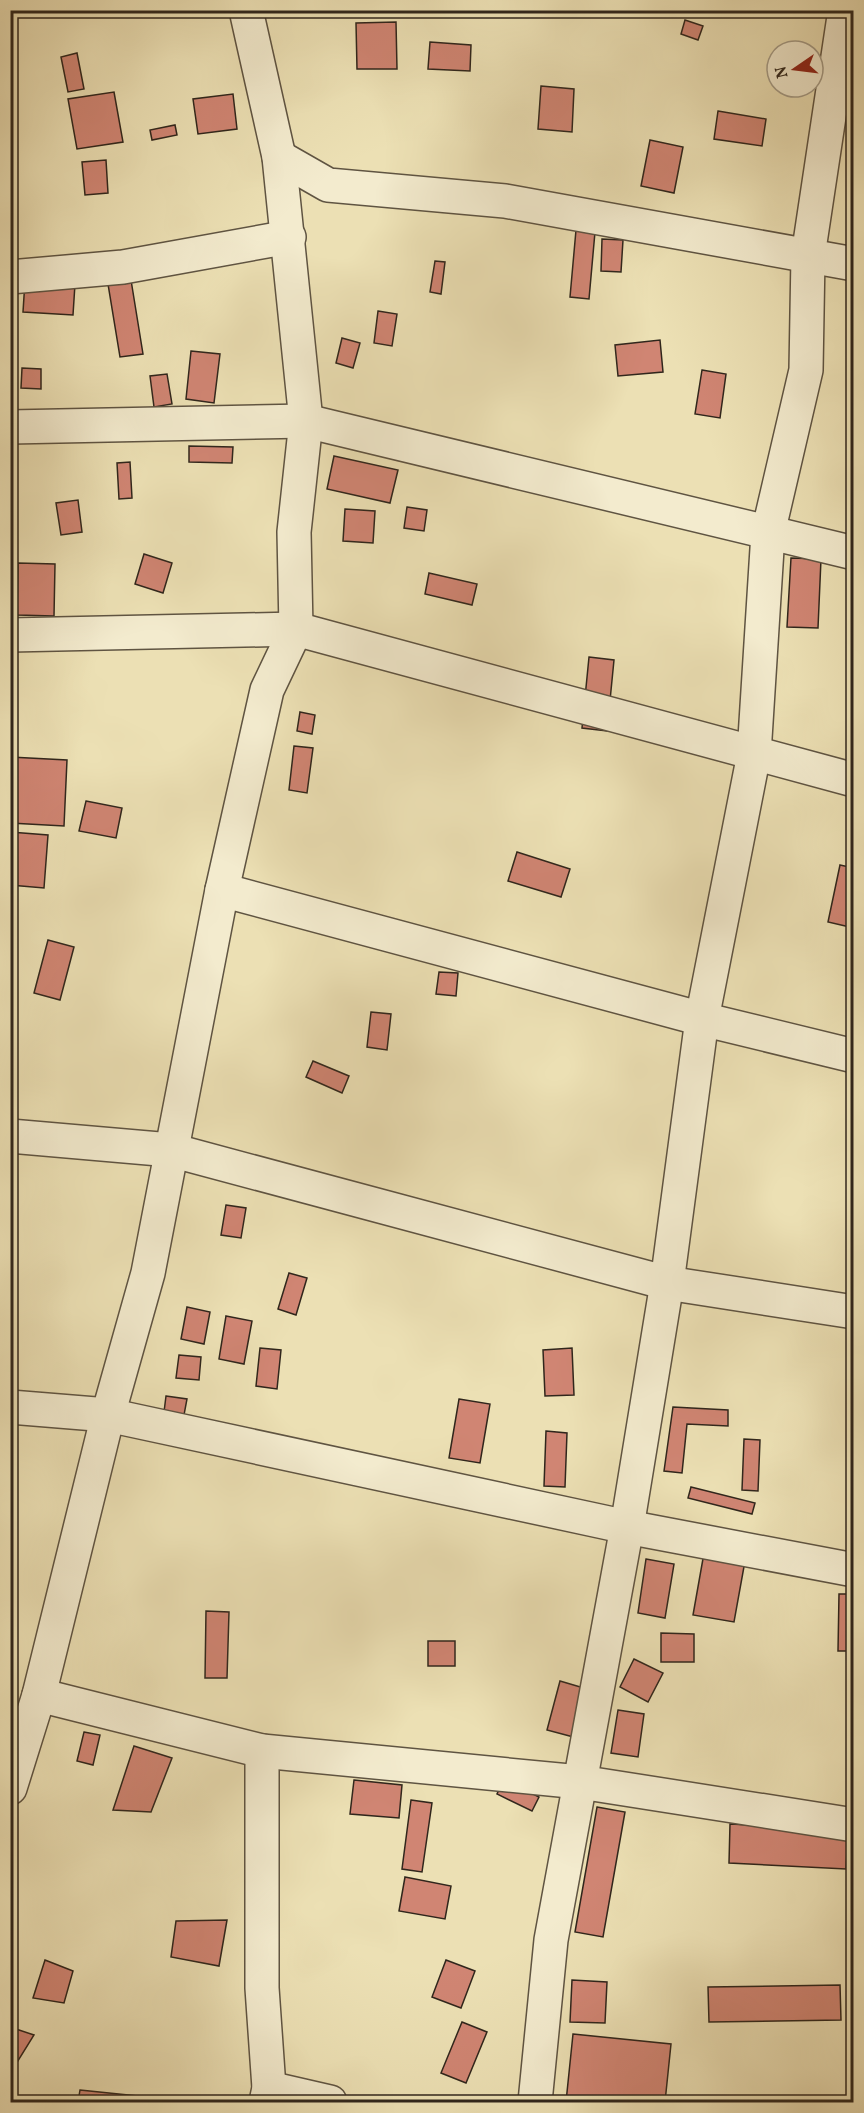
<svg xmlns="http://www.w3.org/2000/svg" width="864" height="2113" font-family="Vollkorn,serif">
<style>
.building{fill:#d08573;stroke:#30261c;stroke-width:1.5}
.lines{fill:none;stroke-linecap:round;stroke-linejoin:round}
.street-casing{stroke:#5f5442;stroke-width:36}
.street{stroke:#f3ebce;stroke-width:33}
</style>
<rect width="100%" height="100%" fill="#ece0b4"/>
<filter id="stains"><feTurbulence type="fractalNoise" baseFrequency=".00333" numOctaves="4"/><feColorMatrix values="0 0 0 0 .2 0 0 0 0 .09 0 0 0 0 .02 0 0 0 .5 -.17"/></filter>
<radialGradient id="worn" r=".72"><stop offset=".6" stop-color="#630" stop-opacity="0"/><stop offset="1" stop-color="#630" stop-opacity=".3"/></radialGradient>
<g class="building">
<polygon points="28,10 78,10 78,14"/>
<polygon points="685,20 703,26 698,40 681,34"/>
<polygon points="396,22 397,69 357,69 356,23"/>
<polygon points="430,42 471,45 470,71 428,69"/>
<polygon points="77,53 84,89 68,92 61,57"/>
<polygon points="541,86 574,89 572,132 538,129"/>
<polygon points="114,92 123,142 77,149 68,99"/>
<polygon points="233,94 237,129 198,134 193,99"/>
<polygon points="718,111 766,119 762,146 714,139"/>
<polygon points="175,125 177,135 152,140 150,130"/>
<polygon points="650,140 683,147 674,193 641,186"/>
<polygon points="106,160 108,193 85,195 82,162"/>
<polygon points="576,230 595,232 589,299 570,297"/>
<polygon points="602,239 623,240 621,272 601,271"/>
<polygon points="435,261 445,262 441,294 430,292"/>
<polygon points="131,280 143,354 120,357 108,284"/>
<polygon points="25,281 75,284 73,315 23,312"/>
<polygon points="378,311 397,314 392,346 374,343"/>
<polygon points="342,338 360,343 353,368 336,363"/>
<polygon points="660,340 663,372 618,376 615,345"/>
<polygon points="191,351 220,354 214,403 186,399"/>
<polygon points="22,368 41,369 41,389 21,388"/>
<polygon points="702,370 726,374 720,418 695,414"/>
<polygon points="167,374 172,404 154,407 150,376"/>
<polygon points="189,446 233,447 232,463 189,462"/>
<polygon points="334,456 398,470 390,503 327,489"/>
<polygon points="130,462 132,498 119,499 117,463"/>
<polygon points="78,500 82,532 61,535 56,503"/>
<polygon points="407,507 427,510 424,531 404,528"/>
<polygon points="345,509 375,511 373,543 343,541"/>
<polygon points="144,554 172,563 163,593 135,584"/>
<polygon points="791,558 821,559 818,628 787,627"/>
<polygon points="18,563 55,564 54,616 17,615"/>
<polygon points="429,573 477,584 472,605 425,594"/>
<polygon points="589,657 614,660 607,731 582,728"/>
<polygon points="300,712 315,715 312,734 297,731"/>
<polygon points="294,746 313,748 307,793 289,790"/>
<polygon points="10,757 67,760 64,826 10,823"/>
<polygon points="86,801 122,808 116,838 79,831"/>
<polygon points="10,832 48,835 44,888 10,885"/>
<polygon points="517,852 570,869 561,897 508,881"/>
<polygon points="840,865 854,868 854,928 828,922"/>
<polygon points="48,940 74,947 60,1000 34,993"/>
<polygon points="439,972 458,973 456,996 436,994"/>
<polygon points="371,1012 391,1014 387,1050 367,1047"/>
<polygon points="313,1061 349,1076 342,1093 306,1077"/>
<polygon points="226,1205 246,1208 241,1238 221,1235"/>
<polygon points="289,1273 307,1278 296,1315 278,1309"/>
<polygon points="187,1307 210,1312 204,1344 181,1339"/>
<polygon points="226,1316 252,1321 244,1364 219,1359"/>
<polygon points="260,1348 281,1350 277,1389 256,1386"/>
<polygon points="572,1348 574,1395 545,1396 543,1350"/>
<polygon points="179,1355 201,1357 199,1380 176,1378"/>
<polygon points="166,1396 187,1399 184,1415 164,1412"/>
<polygon points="459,1399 490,1404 480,1463 449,1458"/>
<polygon points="673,1407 728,1410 728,1426 687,1424 682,1473 664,1471"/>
<polygon points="546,1431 567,1433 565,1487 544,1486"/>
<polygon points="744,1439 760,1440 758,1491 742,1490"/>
<polygon points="691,1487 755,1503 752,1514 688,1498"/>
<polygon points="704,1553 745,1561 734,1622 693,1615"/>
<polygon points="646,1559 674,1564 665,1618 638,1613"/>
<polygon points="839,1594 854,1594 854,1651 838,1651"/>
<polygon points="206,1611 229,1612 227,1678 205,1678"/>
<polygon points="661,1633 694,1634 694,1662 661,1662"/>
<rect x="428" y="1641" width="27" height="25"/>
<polygon points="634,1659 663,1673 648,1702 620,1687"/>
<polygon points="560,1681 594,1691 581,1739 547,1730"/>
<polygon points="618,1710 644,1714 638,1757 611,1753"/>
<polygon points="84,1732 100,1735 93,1765 77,1761"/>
<polygon points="134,1746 172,1758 151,1812 113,1810"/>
<polygon points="504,1779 539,1797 532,1811 497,1794"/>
<polygon points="354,1780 402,1785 399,1818 350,1814"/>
<polygon points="411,1800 432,1803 422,1872 402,1869"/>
<polygon points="597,1807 625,1812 603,1937 575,1932"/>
<polygon points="730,1824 848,1830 846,1869 729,1863"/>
<polygon points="405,1877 451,1886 445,1919 399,1911"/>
<polygon points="227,1920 219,1966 171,1957 176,1921"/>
<polygon points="45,1960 73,1971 64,2003 33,1998"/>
<polygon points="446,1960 475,1971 461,2008 432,1997"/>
<polygon points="572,1980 607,1982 605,2023 570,2022"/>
<polygon points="840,1985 841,2020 709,2022 708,1987"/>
<polygon points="462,2022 487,2032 466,2083 441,2073"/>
<polygon points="10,2027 34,2035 16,2064 10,2063"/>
<polygon points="573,2034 671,2044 665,2102 566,2102"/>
<polygon points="80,2090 147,2097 146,2102 78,2102"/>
</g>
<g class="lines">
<defs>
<g id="street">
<polyline points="279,157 328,185 505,201 854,264"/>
<polyline points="10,277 123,267 289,237"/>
<polyline points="10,427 306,421 854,553"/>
<polyline points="10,635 296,629 854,780"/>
<polyline points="222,890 702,1019 854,1056"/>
<polyline points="10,1136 171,1150 667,1283 854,1312"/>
<polyline points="10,1407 108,1415 627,1527 854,1570"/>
<polyline points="39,1695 262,1751 580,1782 854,1825"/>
<polyline points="262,1751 262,1988 269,2088 266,2102"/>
<polyline points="10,1788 39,1695 108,1415 148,1273 222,890 267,690 296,629 294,532 306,421 279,157 246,10"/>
<polyline points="269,2088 330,2102"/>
<polyline points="535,2102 551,1940 627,1527 667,1283 702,1019 754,754 768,533 806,370 808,256 845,10"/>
</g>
</defs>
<use href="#street" class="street-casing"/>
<use href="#street" class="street"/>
</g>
<rect width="864" height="2113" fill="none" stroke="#ece0b4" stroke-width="36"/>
<rect x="12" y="12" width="840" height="2089" fill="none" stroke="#30261c" stroke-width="3"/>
<rect x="18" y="18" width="828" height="2077" fill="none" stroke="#30261c" stroke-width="1.5"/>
<g transform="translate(795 69) rotate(256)"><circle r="28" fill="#f3ebce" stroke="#a59c87" stroke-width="1.5"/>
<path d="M0-4.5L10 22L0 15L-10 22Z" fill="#8f2418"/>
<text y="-9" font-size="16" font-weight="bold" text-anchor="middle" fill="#30261c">N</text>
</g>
<rect width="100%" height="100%" filter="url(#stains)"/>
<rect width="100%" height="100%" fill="url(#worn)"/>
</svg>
